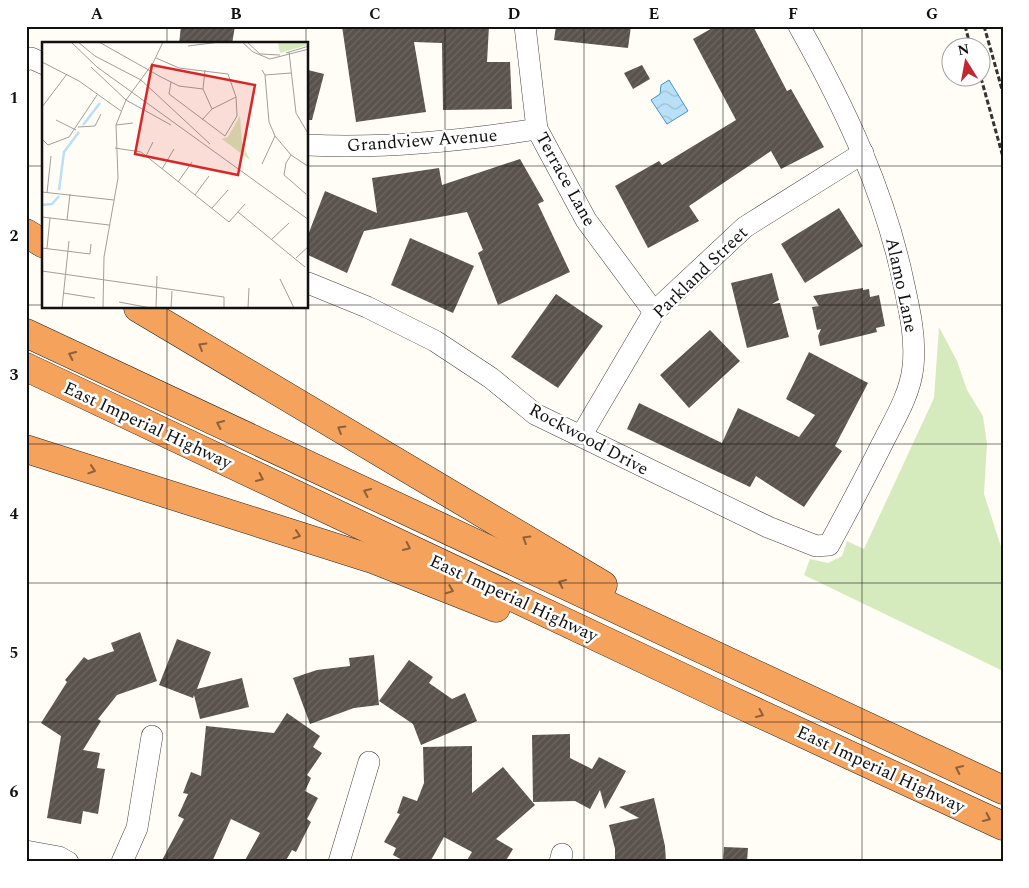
<svg xmlns="http://www.w3.org/2000/svg" width="1029" height="888" font-family="Spectral,serif">
<style>
.grass{fill:#d5ebbd}
.water{fill:url(#water-waves);stroke:#3f96cf}
.building{fill:url(#building-hatch)}
.lines{fill:none;stroke-linecap:round;stroke-linejoin:round}
.street-casing{stroke:#444;stroke-width:22}
.highway-casing{stroke:#222;stroke-width:29}
.path{stroke:#333;stroke-width:3;stroke-dasharray:5 2.5;stroke-linecap:butt}
.street{stroke:#fff;stroke-width:21}
.highway{stroke:#f5a25d;stroke-width:28}
.oneway{stroke:#8e613b}
.grid{fill:none;stroke:#111;stroke-width:1;stroke-opacity:0.55}
.labels{text-anchor:middle;stroke-width:5;stroke-linejoin:round;paint-order:stroke}
.street-label{font-size:18px;fill:#111;stroke:#fff}
.inset-river{fill:none;stroke:#b9e0f7;stroke-width:2.5}
.inset-road{fill:none;stroke:#a09f9a;stroke-width:1}
.view{fill:#d62828;fill-opacity:0.15;stroke:#d62828;stroke-width:2.5}
.inset-edge{fill:none;stroke:#111;stroke-width:2.5}
.neatline{fill:none;stroke:#111;stroke-width:2}
.grid-label{font-size:16px;text-anchor:middle;font-weight:bold;fill:#111}
</style>
<defs>
<pattern id="water-waves" width="16" height="10" patternUnits="userSpaceOnUse" patternTransform="scale(1.25)"><rect width="16" height="10" fill="#b9e0f7"/><path d="M0 5q4-4 8 0t8 0" fill="none" stroke="#9ebfd3"/></pattern>
<pattern id="building-hatch" width="6" height="6" patternUnits="userSpaceOnUse" patternTransform="scale(1.25)"><rect width="6" height="6" fill="#5a524d"/><path d="M-1 1l2-2M0 6l6-6M5 7l2-2" fill="none" stroke="#6d6662"/></pattern>
</defs>
<rect width="100%" height="100%" fill="#fffdf5"/>
<polygon class="grass" points="939,327 957,361 967,390 983,416 987,444 984,494 1003,553 1003,671 804,575 810,559 828,563 842,556 847,541 864,549 934,398"/>
<polygon class="water" points="669,80 688,111 667,124 651,100 660,94 661,85"/>
<g class="building">
<polygon points="181,26 235,26 232,44 179,44"/>
<polygon points="342,26 489,26 487,62 510,62 512,109 443,110 442,43 414,42 426,112 356,122"/>
<polygon points="556,26 631,26 628,48 554,40"/>
<polygon points="716,26 753,26 787,91 791,89 824,147 781,169 771,151 689,206 699,221 648,248 615,186 659,161 662,165 736,120 693,39"/>
<polygon points="642,65 650,79 633,89 624,73"/>
<polygon points="308,70 324,74 312,120 308,120"/>
<polygon points="520,159 544,201 538,204 570,272 498,305 478,253 483,250 467,212 364,231 347,273 308,255 308,235 325,191 377,213 372,178 439,168 442,185"/>
<polygon points="839,208 863,246 805,283 781,244"/>
<polygon points="410,238 474,266 453,313 391,285"/>
<polygon points="772,273 779,300 772,304 780,303 789,337 747,348 731,283"/>
<polygon points="863,288 863,290 869,289 870,297 879,295 885,326 876,328 877,332 820,346 818,336 821,329 817,330 812,307 819,306 813,296"/>
<polygon points="556,294 603,326 558,388 511,357"/>
<polygon points="710,330 740,361 689,408 660,375"/>
<polygon points="809,352 868,383 835,446 842,451 804,507 756,476 750,487 627,429 639,403 722,443 738,408 799,437 815,415 786,399"/>
<polygon points="140,632 157,681 117,695 98,719 101,721 83,750 100,753 97,768 105,769 98,814 83,811 81,824 47,818 61,736 41,723 67,682 65,680 84,657 88,660 114,651 111,643"/>
<polygon points="177,639 211,652 197,689 242,678 249,707 200,719 194,695 193,698 159,685"/>
<polygon points="374,655 379,705 354,708 310,724 293,678 317,670 350,666 349,658"/>
<polygon points="409,660 433,677 429,683 452,699 465,693 477,721 421,745 413,724 379,701"/>
<polygon points="287,713 320,736 313,747 322,753 307,775 311,778 305,791 318,798 307,819 311,822 296,852 292,850 285,862 244,862 260,833 231,819 212,862 161,862 184,819 178,816 188,794 183,793 191,772 201,776 206,726 274,733"/>
<polygon points="570,734 570,758 592,769 599,757 626,771 605,809 600,790 590,809 575,801 533,802 532,735"/>
<polygon points="472,746 472,793 503,767 535,805 496,839 513,849 505,862 466,862 472,852 444,837 430,862 406,862 393,855 396,848 384,842 400,814 397,813 403,796 417,801 424,783 423,747"/>
<polygon points="654,798 665,846 666,862 615,862 615,849 609,825 639,818 619,807"/>
<polygon points="724,847 748,848 747,862 723,862"/>
</g>
<g class="lines">
<defs>
<g id="street">
<polyline points="525,26 537,129 586,220 654,312"/>
<polyline points="26,60 31,58 44,64"/>
<path d="M308 145C385 149 461 141 537 129"/>
<path d="M308 283 367 307 435 341 491 378 535 414 768 527 816 546 829 545C847 512 865 478 882 444 894 420 910 395 913 367 916 339 910 312 904 285 885 192 845 108 799 26"/>
<polyline points="581,436 654,312 745,227 863,153"/>
<polyline points="26,851 59,857 68,862"/>
<polyline points="122,862 137,828 152,736"/>
<polyline points="339,862 369,762"/>
<polyline points="560,862 562,854"/>
</g>
<g id="highway">
<polyline points="26,233 44,244"/>
<polyline points="138,308 603,585"/>
<polyline points="26,333 1003,790"/>
<polyline points="26,367 726,698 1003,826"/>
<polyline points="26,449 375,560 496,608"/>
</g>
</defs>
<use href="#street" class="street-casing"/>
<use href="#highway" class="highway-casing"/>
<g class="path">
<polyline points="965,26 971,48"/>
<polyline points="984,26 1003,93"/>
<polyline points="981,78 1003,157"/>
</g>
<use href="#street" class="street"/>
<use href="#highway" class="highway"/>
</g>
<defs><path id="oneway-chevron" d="M-2-3.5L2.5 0L-2 3.5" fill="none" stroke-width="1.6" stroke-linecap="round" stroke-linejoin="round" transform="scale(1.25)"/></defs>
<g class="oneway">
<use href="#oneway-chevron" transform="translate(202 346) rotate(-149)"/>
<use href="#oneway-chevron" transform="translate(72 355) rotate(-155)"/>
<use href="#oneway-chevron" transform="translate(220 424) rotate(-155)"/>
<use href="#oneway-chevron" transform="translate(341 429) rotate(-149)"/>
<use href="#oneway-chevron" transform="translate(92 470) rotate(18)"/>
<use href="#oneway-chevron" transform="translate(260 478) rotate(25)"/>
<use href="#oneway-chevron" transform="translate(367 492) rotate(-155)"/>
<use href="#oneway-chevron" transform="translate(297 535) rotate(18)"/>
<use href="#oneway-chevron" transform="translate(526 539) rotate(-149)"/>
<use href="#oneway-chevron" transform="translate(407 547) rotate(25)"/>
<use href="#oneway-chevron" transform="translate(562 583) rotate(-155)"/>
<use href="#oneway-chevron" transform="translate(450 590) rotate(21)"/>
<use href="#oneway-chevron" transform="translate(760 714) rotate(25)"/>
<use href="#oneway-chevron" transform="translate(959 769) rotate(-155)"/>
<use href="#oneway-chevron" transform="translate(987 818) rotate(25)"/>
</g>
<path class="grid" d="M167 26V44M306 26V44M445 26V862M584 26V862M723 26V862M862 26V862M26 166H44M308 166H1003M26 305H44M308 305H1003M167 308V862M306 308V862M26 444H1003M26 583H1003M26 722H1003"/>
<g class="labels">
<g class="street-label">
<text transform="translate(422 140) rotate(-4)" y="6">Grandview Avenue</text>
<text transform="translate(566 179) rotate(61)" y="6">Terrace Lane</text>
<text transform="translate(700 272) rotate(-44)" y="6">Parkland Street</text>
<text transform="translate(902 285) rotate(78)" y="6">Alamo Lane</text>
<text transform="translate(148 425) rotate(25)" y="6">East Imperial Highway</text>
<text transform="translate(589 439) rotate(28)" y="6">Rockwood Drive</text>
<text transform="translate(514 598) rotate(25)" y="6">East Imperial Highway</text>
<text transform="translate(881 769) rotate(25)" y="6">East Imperial Highway</text>
</g>
</g>
<g transform="translate(42 42)">
<rect width="266" height="266" fill="#fffdf5"/>
<path d="M236 0H266V3L238 11ZM198 74 200 101 208 118 180 97 186 95Z" fill="#d5ebbd"/>
<path class="inset-river" d="M41 83 58 61M17 148 22 110 37 90M0 163 10 162 17 154"/>
<path class="inset-road" d="M29 0 55 25 267 178M36 0 53 14 99 38 168 102M57 0 119 35M200 0 211 10 228 17 267 7M205 0 218 12 238 13M146 4 178 0M247 10 254 71 267 93M244 11 267 4M114 16 137 26 186 32 194 55 195 74 183 94 127 52 129 40M0 20 37 39 79 69M49 25 84 58 129 83M163 28 161 47 170 67M220 28 223 33 227 80 233 94 249 113 267 125M223 33 249 31M119 35 137 44 161 47M0 65 25 32M14 78 34 88M160 78 170 67 194 55M74 83 91 81M36 85 53 84 59 72M0 97 6 103 27 95 55 53M73 106 99 110 187 180 203 162M249 113 244 121 242 133 264 152M104 114 111 100M220 122 233 94M120 127 132 107M136 140 150 120M0 150 72 158M5 151 9 114M153 153 167 134M170 166 186 148M196 170 263 225M0 175 67 183M25 178 28 152M230 197 247 181M0 206 48 212 49 202M5 206 8 176M254 216 267 204M0 229 182 255V266M238 237 252 266M21 251 53 256M77 260 109 266M20 266 27 199M61 266 62 215 76 136 74 83 84 58 111 21 121 0M114 266 115 234M129 266 130 249M206 266 207 246"/>
<path class="view" d="M110 23 213 43 196 133 93 112Z"/>
<rect width="266" height="266" class="inset-edge"/>
</g>
<rect width="1029" height="888" fill="none" stroke="#ffffff" stroke-width="55"/>
<g transform="translate(966 62) rotate(349)"><circle r="24" fill="#ffffff" stroke="#a0a0a0"/>
<path d="M0-4L9 19L0 12L-9 19Z" fill="#c4262e"/>
<text y="-8" font-size="14" font-weight="bold" text-anchor="middle" fill="#111111">N</text>
</g>
<rect x="28" y="28" width="974" height="832" class="neatline"/>
<g class="grid-label">
<text x="97" y="19">A</text>
<text x="236" y="19">B</text>
<text x="375" y="19">C</text>
<text x="514" y="19">D</text>
<text x="654" y="19">E</text>
<text x="793" y="19">F</text>
<text x="932" y="19">G</text>
<text x="14" y="103">1</text>
<text x="14" y="241">2</text>
<text x="14" y="380">3</text>
<text x="14" y="519">4</text>
<text x="14" y="658">5</text>
<text x="14" y="797">6</text>
</g>
</svg>
